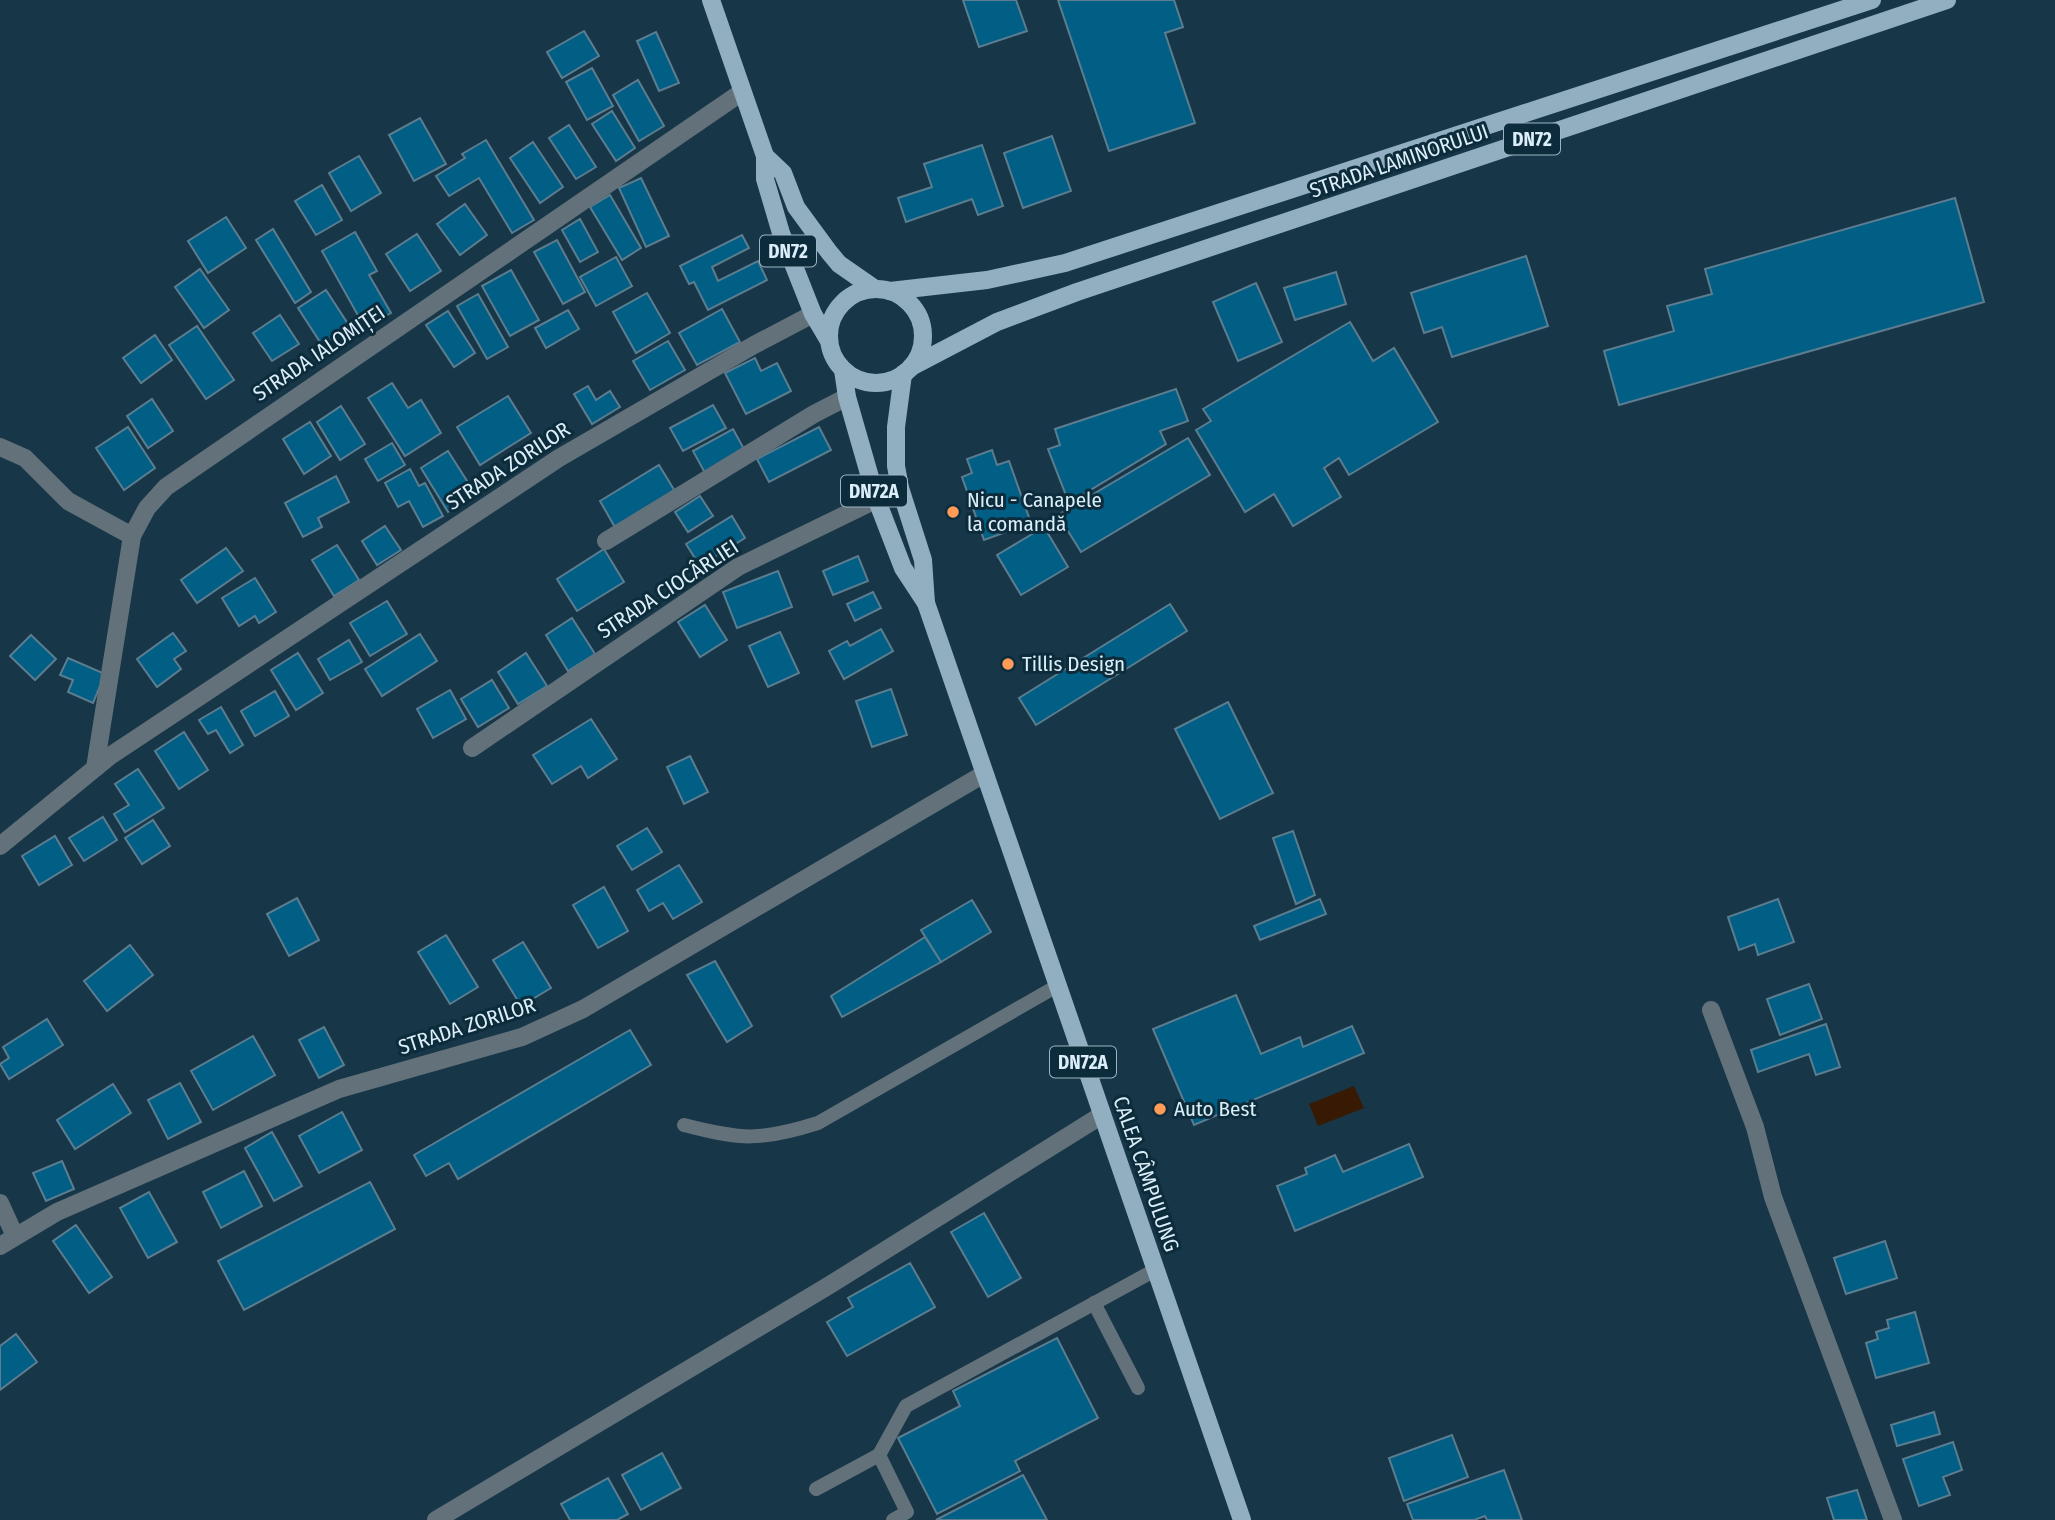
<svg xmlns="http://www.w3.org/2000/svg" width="2055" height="1520" font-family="'Fira Sans Condensed',sans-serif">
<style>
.water{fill:#381a04}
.building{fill:#015e84;stroke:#5c7d90;stroke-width:2}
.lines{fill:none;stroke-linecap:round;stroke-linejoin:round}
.service{stroke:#63717a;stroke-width:14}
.minor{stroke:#63717a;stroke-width:18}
.primary{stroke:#92afc1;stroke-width:18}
.poi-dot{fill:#fe9b58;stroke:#0c2c3c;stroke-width:2.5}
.labels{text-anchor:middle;stroke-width:6;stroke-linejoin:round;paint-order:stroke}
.shield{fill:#0c2c3c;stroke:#9eb4c0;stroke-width:2}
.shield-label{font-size:19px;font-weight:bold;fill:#dceef9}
.street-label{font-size:21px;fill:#dceef9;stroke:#0c2c3c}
.poi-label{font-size:21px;fill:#dceef9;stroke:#0c2c3c;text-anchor:start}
</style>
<rect width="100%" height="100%" fill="#173647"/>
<polygon class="water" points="1354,1086 1364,1108 1318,1126 1309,1104"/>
<g class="building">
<polygon points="963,0 1016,0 1027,31 979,47"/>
<polygon points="1058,0 1174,0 1183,27 1165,33 1195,123 1109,151"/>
<polygon points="584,31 599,56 562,78 547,52"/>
<polygon points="656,32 679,83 659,91 637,41"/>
<polygon points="592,68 613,106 587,120 566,82"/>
<polygon points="638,80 664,126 639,141 613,95"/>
<polygon points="612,111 635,148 616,161 592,124"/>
<polygon points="420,118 446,164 414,181 389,135"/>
<polygon points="569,125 596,167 576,179 549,138"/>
<polygon points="1052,136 1071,191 1023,208 1004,153"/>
<polygon points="486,140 534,220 512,233 479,178 449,196 436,176 465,158 462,154"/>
<polygon points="533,142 563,187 540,203 510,158"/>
<polygon points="982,145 1003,206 978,215 972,199 906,222 898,198 932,187 924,164"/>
<polygon points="359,156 381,193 351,211 329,173"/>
<polygon points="641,178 669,236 646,247 619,188"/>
<polygon points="322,185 342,220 316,235 295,201"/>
<polygon points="610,195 641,248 622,260 590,207"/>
<polygon points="1955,198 1984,302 1619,405 1604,351 1674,331 1667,306 1712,294 1705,269"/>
<polygon points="465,204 487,235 460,255 437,224"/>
<polygon points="226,217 246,248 208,273 188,241"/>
<polygon points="580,219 598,252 580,262 562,230"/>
<polygon points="273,229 311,292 295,303 256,240"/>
<polygon points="355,232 377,271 369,275 391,313 365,328 322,251"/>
<polygon points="417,234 441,271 410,291 386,254"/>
<polygon points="742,235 749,248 712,267 718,281 758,261 767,280 708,310 694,282 689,284 680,266"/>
<polygon points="557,240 585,292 563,304 534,252"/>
<polygon points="1526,256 1548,326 1452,357 1442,327 1424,333 1411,293"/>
<polygon points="616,257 632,286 596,306 580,277"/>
<polygon points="200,269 229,310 204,328 175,287"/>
<polygon points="511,270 539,320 510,336 482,286"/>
<polygon points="1336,272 1346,304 1295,320 1284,288"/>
<polygon points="1256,283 1282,342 1238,361 1213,302"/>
<polygon points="326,290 350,327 322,345 298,308"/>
<polygon points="647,293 670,333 636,353 613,312"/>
<polygon points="478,294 508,347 487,359 457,306"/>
<polygon points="722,309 740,342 697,365 679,333"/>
<polygon points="568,310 579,329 546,348 535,328"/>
<polygon points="448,311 475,353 454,367 426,325"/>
<polygon points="280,315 299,344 272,361 253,333"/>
<polygon points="1350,322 1373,361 1394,348 1438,422 1349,475 1339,458 1324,468 1341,497 1293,526 1274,494 1245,512 1196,430 1211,421 1203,409"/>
<polygon points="197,326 234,380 206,399 169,345"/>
<polygon points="155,335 172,360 141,383 123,358"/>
<polygon points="668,341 685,370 650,390 633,361"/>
<polygon points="755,358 761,371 777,363 791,391 746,414 725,373"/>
<polygon points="392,383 408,408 421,400 441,433 405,456 368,398"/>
<polygon points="588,386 596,400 610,391 620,407 592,424 574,394"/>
<polygon points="1176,389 1188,421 1160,431 1166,444 1069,503 1048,449 1060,445 1055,429"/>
<polygon points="508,396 531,433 480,465 457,427"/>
<polygon points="152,399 173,431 148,448 127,416"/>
<polygon points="713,405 726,428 683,451 670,428"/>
<polygon points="341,406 365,444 340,460 317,422"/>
<polygon points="310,422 331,456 304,474 283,439"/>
<polygon points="128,427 155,468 124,490 96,448"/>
<polygon points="819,427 831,450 769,482 757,459"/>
<polygon points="733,429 745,451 705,473 693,451"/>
<polygon points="1188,438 1210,475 1081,552 1058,515"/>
<polygon points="392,443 405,465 378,481 365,459"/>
<polygon points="992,450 997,465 1009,461 1031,523 984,540 962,477 972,473 967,459"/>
<polygon points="448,451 476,495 448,512 421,468"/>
<polygon points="659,465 676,493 616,529 600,501"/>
<polygon points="410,469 419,486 425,483 443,516 423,527 409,501 398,507 385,483"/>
<polygon points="336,476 349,502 318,518 322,527 303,537 285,503"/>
<polygon points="700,496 713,516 688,532 675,512"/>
<polygon points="732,516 745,538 700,566 686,544"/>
<polygon points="385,526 401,550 377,565 362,541"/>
<polygon points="1044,527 1068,567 1021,595 997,555"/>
<polygon points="337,545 359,580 334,596 312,560"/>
<polygon points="226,548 243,571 197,603 181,580"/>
<polygon points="604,549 624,582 577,611 557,579"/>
<polygon points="858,556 868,581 833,595 823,571"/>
<polygon points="778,571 792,607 737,628 723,592"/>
<polygon points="255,578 276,612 259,623 255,616 239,626 222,598"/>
<polygon points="873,592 881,608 855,621 847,604"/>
<polygon points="387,601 407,634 370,656 350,623"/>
<polygon points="1170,604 1187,631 1036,725 1019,698"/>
<polygon points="705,605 727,640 700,657 678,622"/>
<polygon points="572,618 595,654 568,671 546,635"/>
<polygon points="881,629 893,651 844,679 829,651 847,641 850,646"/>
<polygon points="780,632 799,673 768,687 749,646"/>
<polygon points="173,633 186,651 174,659 181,669 157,687 137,659"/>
<polygon points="420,634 437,661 382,696 365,669"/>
<polygon points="31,635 56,659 35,680 10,656"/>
<polygon points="349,640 362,662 330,680 318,659"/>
<polygon points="298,653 323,693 296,710 271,670"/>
<polygon points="526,653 547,686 518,704 498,672"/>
<polygon points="68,658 105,674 93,703 68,692 73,680 60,675"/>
<polygon points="492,680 509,708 478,727 461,699"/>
<polygon points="891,689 907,735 872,747 856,701"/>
<polygon points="450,690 466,719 433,738 417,709"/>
<polygon points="275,691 289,716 255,736 241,711"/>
<polygon points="1228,702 1273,793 1220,819 1175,729"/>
<polygon points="221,707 243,745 230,753 216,730 208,734 199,720"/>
<polygon points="591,719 617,759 588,778 581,766 552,784 533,755"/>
<polygon points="184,732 208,770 179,789 155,751"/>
<polygon points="690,756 708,792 684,804 667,767"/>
<polygon points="138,769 164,808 125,832 114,814 129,805 115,784"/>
<polygon points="103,817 117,840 84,861 69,838"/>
<polygon points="153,820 170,846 142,864 125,838"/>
<polygon points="647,828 662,852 632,870 617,846"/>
<polygon points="1293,831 1315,895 1296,904 1273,838"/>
<polygon points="55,836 72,865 39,885 22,856"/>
<polygon points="679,865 702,902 673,919 663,903 649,911 637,890"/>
<polygon points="604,887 628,931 598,948 573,905"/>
<polygon points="297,898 319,940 289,956 267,914"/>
<polygon points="1320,899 1326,914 1260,940 1254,926"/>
<polygon points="1778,899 1794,942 1758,955 1755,944 1739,950 1728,917"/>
<polygon points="972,900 991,932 941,962 921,930"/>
<polygon points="446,935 478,987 450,1004 418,952"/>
<polygon points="925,937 941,962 842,1017 831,996"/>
<polygon points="523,942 551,988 521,1006 493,960"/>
<polygon points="130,945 153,975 107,1011 84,981"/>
<polygon points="715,961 752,1026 727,1042 687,975"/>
<polygon points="1809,984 1822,1019 1780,1035 1767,999"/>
<polygon points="1236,995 1261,1054 1300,1037 1303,1047 1352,1026 1364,1053 1194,1125 1153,1029"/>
<polygon points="47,1019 63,1045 9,1079 0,1064 9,1058 3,1047"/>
<polygon points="1826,1024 1840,1067 1816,1075 1809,1054 1758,1072 1751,1050"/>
<polygon points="324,1027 344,1065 319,1078 299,1040"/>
<polygon points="630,1030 651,1065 458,1179 449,1163 426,1176 414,1155"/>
<polygon points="253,1036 275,1075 213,1110 191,1071"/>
<polygon points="180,1083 201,1122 168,1139 148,1100"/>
<polygon points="113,1084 131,1113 75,1149 57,1120"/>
<polygon points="342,1112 362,1150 319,1173 299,1136"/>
<polygon points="272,1132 302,1186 274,1201 245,1148"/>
<polygon points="1409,1144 1423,1177 1295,1231 1277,1186 1307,1174 1305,1168 1335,1155 1343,1172"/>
<polygon points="62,1161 74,1189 46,1201 33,1173"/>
<polygon points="244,1171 262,1206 221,1228 203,1192"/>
<polygon points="370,1182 395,1229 244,1310 218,1261"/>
<polygon points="149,1192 177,1242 148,1258 120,1208"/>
<polygon points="984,1213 1021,1278 988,1297 951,1232"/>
<polygon points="76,1225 112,1277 89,1293 53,1241"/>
<polygon points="1885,1241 1897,1278 1846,1294 1834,1258"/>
<polygon points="910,1263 935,1307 847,1356 827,1322 853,1307 848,1298"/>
<polygon points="1915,1312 1929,1363 1876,1378 1866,1343 1878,1339 1876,1332 1889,1328 1887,1320"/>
<polygon points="16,1334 37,1362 0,1390 0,1346"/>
<polygon points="1057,1338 1098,1418 1015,1461 1020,1471 937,1514 898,1438 960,1406 953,1391"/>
<polygon points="1934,1412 1940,1434 1897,1446 1891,1425"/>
<polygon points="1452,1435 1468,1477 1404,1501 1389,1458"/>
<polygon points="1953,1442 1962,1470 1943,1477 1950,1495 1919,1506 1903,1459"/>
<polygon points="662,1453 681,1488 641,1510 622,1475"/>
<polygon points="1504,1470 1522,1520 1487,1520 1485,1516 1474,1520 1413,1520 1407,1504"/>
<polygon points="1023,1475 1047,1520 936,1520"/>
<polygon points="608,1478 628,1514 617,1520 570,1520 561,1504"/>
<polygon points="1857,1490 1867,1520 1834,1520 1827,1498"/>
</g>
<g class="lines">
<g class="service">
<path d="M684 1125C742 1140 761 1141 818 1123L1057 986"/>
<polyline points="1094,1303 1138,1388"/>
<polyline points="879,1455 907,1512 893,1520"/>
<polyline points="816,1489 879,1455 906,1406 1155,1270"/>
</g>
<g class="minor">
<polyline points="0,447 25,458 68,501 132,536"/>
<polyline points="606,541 814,414 847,397"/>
<polyline points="472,748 738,567 900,488"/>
<polyline points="95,768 132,536 147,508 166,487 742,92"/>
<polyline points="0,846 110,756 559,458 754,345 813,314"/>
<polyline points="1711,1010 1755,1127 1773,1197 1893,1520"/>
<polyline points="0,1203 15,1236"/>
<polyline points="0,1246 57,1212 339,1089 522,1037 583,1009 984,774"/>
<polyline points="436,1520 828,1286 1102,1115"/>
</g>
<g class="primary">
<polyline points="711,0 765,156 765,179 781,233 813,314 829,341"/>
<polyline points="765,156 783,173 796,207 829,252 839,264 875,289"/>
<circle cx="876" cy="336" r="47"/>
<polyline points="890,291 987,280 1065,263 1872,0"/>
<polyline points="911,367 997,322 1077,292 1947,0"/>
<polyline points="843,370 847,397 876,498 903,568 926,603 1242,1520"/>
<polyline points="903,374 896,427 896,466 900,488 923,560 926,603"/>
</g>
</g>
<g class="poi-dot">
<circle cx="953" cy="512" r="7"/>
<circle cx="1008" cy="664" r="7"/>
<circle cx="1160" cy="1109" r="7"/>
</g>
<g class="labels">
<g class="shield">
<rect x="1504" y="123.5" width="56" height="31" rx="5"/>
<rect x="760" y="235.5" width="56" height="31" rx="5"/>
<rect x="841" y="475.5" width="66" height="31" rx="5"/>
<rect x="1050" y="1046.5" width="66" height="31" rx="5"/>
</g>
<g class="shield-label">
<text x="1532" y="146">DN72</text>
<text x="788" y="258">DN72</text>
<text x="874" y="498">DN72A</text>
<text x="1083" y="1069">DN72A</text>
</g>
<g class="street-label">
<text transform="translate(1399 161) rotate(-19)" y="7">STRADA LAMINORULUI</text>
<text transform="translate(319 353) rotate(-34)" y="7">STRADA IALOMIȚEI</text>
<text transform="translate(508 466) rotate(-33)" y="7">STRADA ZORILOR</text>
<text transform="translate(668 589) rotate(-33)" y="7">STRADA CIOCÂRLIEI</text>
<text transform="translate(467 1026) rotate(-18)" y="7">STRADA ZORILOR</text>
<text transform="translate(1146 1174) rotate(71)" y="7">CALEA CÂMPULUNG</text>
</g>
<g class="poi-label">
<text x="967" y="507">Nicu - Canapele<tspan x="967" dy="24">la comandă</tspan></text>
<text x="1022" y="671">Tillis Design</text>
<text x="1174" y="1116">Auto Best</text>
</g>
</g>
</svg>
